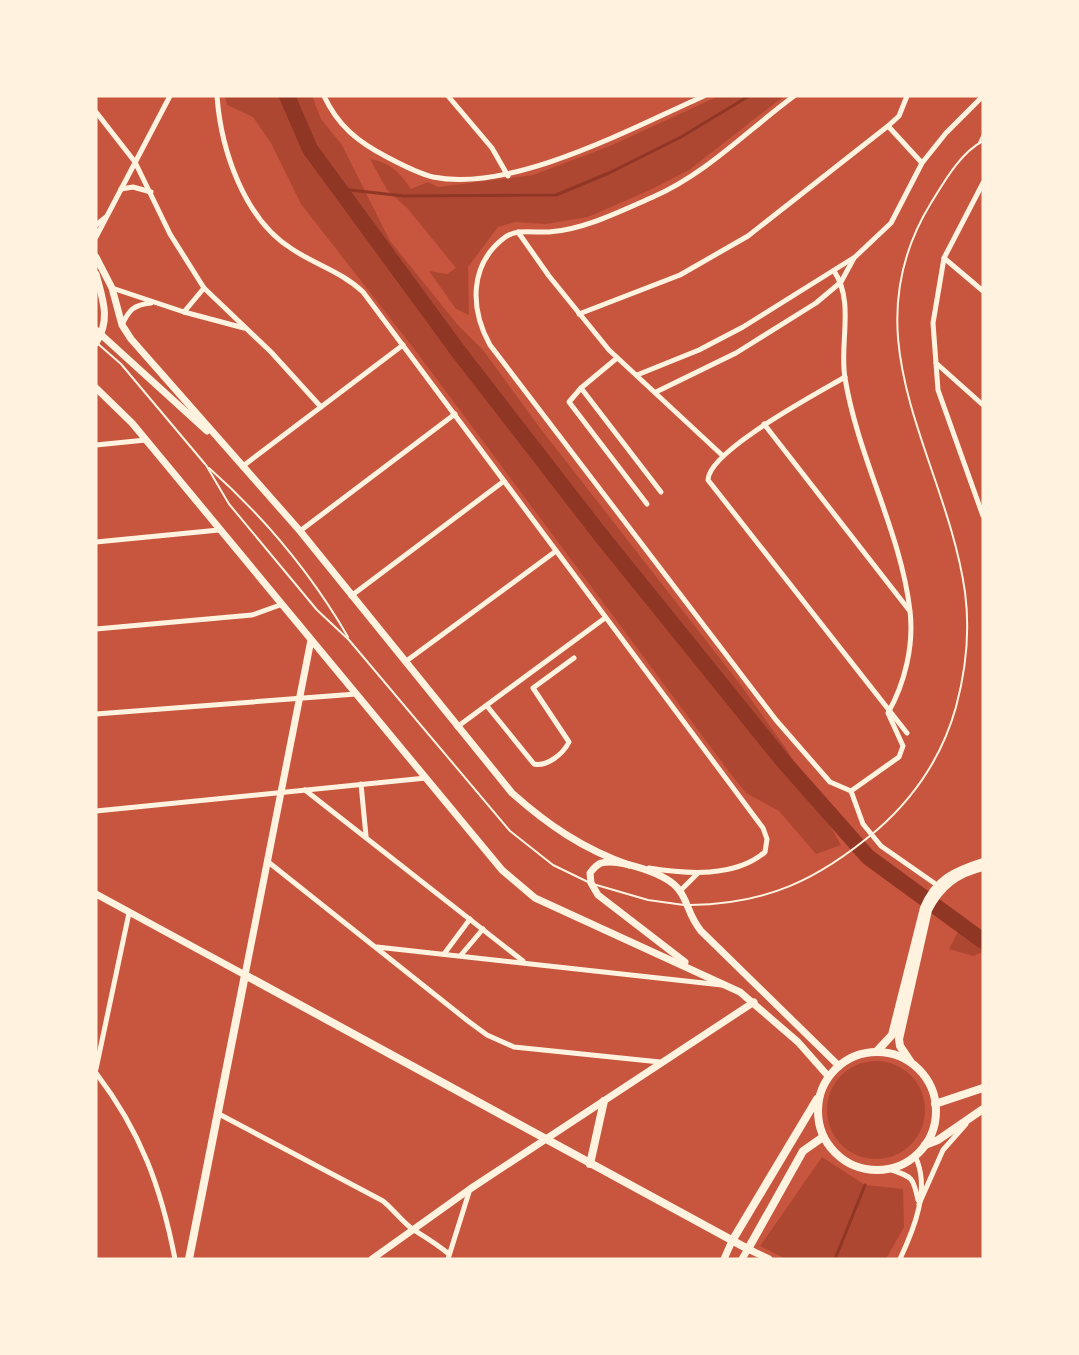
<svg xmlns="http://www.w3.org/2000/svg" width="1079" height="1355" font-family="Montserrat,sans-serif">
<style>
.green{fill:#ae4732}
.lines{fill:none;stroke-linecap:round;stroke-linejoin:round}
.stream{stroke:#8f3625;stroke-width:3}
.river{stroke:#8f3625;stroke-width:16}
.service{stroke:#fff3e0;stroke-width:2}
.minor{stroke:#fff3e0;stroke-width:5}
.tertiary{stroke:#fff3e0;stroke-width:7}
.secondary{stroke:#fff3e0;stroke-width:8}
</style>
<rect width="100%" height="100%" fill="#c8553d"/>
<g class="green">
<polygon points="225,96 312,96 321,119 342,145 390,241 457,324 483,350 540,428 740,684 787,750 841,845 816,854 779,811 746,793 730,773 415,350 301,204 271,143 253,117 227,105"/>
<path d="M719 96H784L689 170 650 190 588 217 546 224 515 222 498 227 468 267 469 315 456 309 429 271 447 274 456 268 408 209 387 190 370 159C391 163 399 172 411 189L428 182 438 187 533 175 610 146Z"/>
<polygon points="964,921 983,934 983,952 973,956 949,949"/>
<circle cx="876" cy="1110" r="49"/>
<polygon points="822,1157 865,1185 903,1189 904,1227 886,1259 786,1259 760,1246"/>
</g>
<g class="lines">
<g class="stream">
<polyline points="341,189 404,196 556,195 609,173 681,137 749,96"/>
<polyline points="835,1259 865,1185"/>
</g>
<polyline class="river" points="287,96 310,149 458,351 603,538 784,762 868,857 983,941"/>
<g class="service">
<polyline points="979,143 983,134"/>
<polyline points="97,343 121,364 205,464"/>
<polyline points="206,465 229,504 317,610 349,640 510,831 553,865 588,882"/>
<path d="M209 468C263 516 312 575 348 637"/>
<polyline points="593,884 648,900 684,905"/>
<path d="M690 905C767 904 818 880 877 830 916 796 942 757 956 707 966 670 970 630 965 592 946 457 846 341 931 203 944 182 960 153 983 141"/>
</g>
<g class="minor">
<path d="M217 96C221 150 244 219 292 249 316 265 342 272 363 292L763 828 767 839 765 852C735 878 686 874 649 868"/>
<path d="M324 96C338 126 358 142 387 157 402 165 417 173 433 177 512 193 632 128 704 96"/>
<polyline points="448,96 492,148 508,176"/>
<path d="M794 96C748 130 706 174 653 197 621 211 583 230 549 232 534 233 517 228 504 238 469 265 470 309 490 345L776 720 830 782 851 791"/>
<polyline points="96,112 135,162 170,234 204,288 271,352 321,407"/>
<polyline points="888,126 922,163"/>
<polyline points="983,183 944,258 933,323 938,390 983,516"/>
<polyline points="121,189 133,187 151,192"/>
<polyline points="96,225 106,217"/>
<polyline points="518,232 549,276 609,350 723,456"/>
<polyline points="96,237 170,96"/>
<polyline points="944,258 983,291"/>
<path d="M834 271C855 302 839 344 845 378 858 458 901 532 910 611 914 645 905 683 888 713L903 746 899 757 851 791"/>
<polyline points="112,288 184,312 244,328"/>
<polyline points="184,312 204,288"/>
<polyline points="579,314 680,275 748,236 888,126 899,116 907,96"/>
<path d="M122 325C129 310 133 305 151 303"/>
<polyline points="617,358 581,388 569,402 647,504"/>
<polyline points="936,363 983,405"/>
<polyline points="637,375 699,350 743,327 855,257 891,223 922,163 946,133 983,96"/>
<path d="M845 377C818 393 708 451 708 480L907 733"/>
<polyline points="581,388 661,492"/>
<polyline points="656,392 736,353 816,303 841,282 854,258"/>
<polyline points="764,424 909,610"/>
<polyline points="96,445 146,440"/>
<polyline points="243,466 403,345"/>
<polyline points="300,531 455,414"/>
<polyline points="96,542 219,530"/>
<polyline points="351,596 504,481"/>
<polyline points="96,629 252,615 280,605"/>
<polyline points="405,662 556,551"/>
<path d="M487 706 534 764C547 767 563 754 569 742L533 688 574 658"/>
<polyline points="96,714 356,694"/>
<polyline points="457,727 605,618"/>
<polyline points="361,784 366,836"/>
<polyline points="305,790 523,961"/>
<polyline points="851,791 863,824 881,846 937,885"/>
<polyline points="96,811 426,778"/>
<polyline points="267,861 468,1021 487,1035 514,1047 660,1062"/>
<polyline points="680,891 698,873"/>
<polyline points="377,947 722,985"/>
<polyline points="444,954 470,919"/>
<polyline points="461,955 483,929"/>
<polyline points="96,1069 129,913"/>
<path d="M96 1073C141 1132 161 1187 175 1259"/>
<path d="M217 1113 383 1201C392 1208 406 1226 414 1230 427 1238 437 1244 449 1254"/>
<path d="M889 1169C912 1177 913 1176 918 1200"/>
<polyline points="919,1204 943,1150 966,1124"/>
<polyline points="448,1259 470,1189"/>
<path d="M900 1259C914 1229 931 1188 915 1156"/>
</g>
<g class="tertiary">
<path d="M96 257 112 288 122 325 131 339 300 531 512 793C548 825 583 849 629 865"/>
<path d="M96 274C103 300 111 320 96 343"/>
<polyline points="96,330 207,431"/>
<polyline points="96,388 132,423 502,870 535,898 740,992 798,1042 828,1076"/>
<polyline points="96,894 245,975 311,640"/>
<path d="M685 962 598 895 591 883 590 873C593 869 596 865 601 863 619 858 668 874 679 890 688 901 688 915 701 931L839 1066"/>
<polyline points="372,1259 470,1189 754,1002"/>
<polyline points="724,1259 732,1241"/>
<polyline points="742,1259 748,1249 769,1259"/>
</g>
<g class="secondary">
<path d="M877 1051 892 1035 924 908C936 879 955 871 983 862"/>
<circle cx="877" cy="1111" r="59"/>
<path d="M910 1061 900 1046 899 1039 928 910C940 886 957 873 983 867"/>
<polyline points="935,1104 983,1088"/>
<polyline points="925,1145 938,1140 983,1109"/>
<polyline points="590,1164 604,1101"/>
<polyline points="732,1241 817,1099"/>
<polyline points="189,1259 245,975 748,1249 803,1151 823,1137"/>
</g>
</g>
<rect width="1079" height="1355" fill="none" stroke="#fff3e0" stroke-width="195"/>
</svg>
